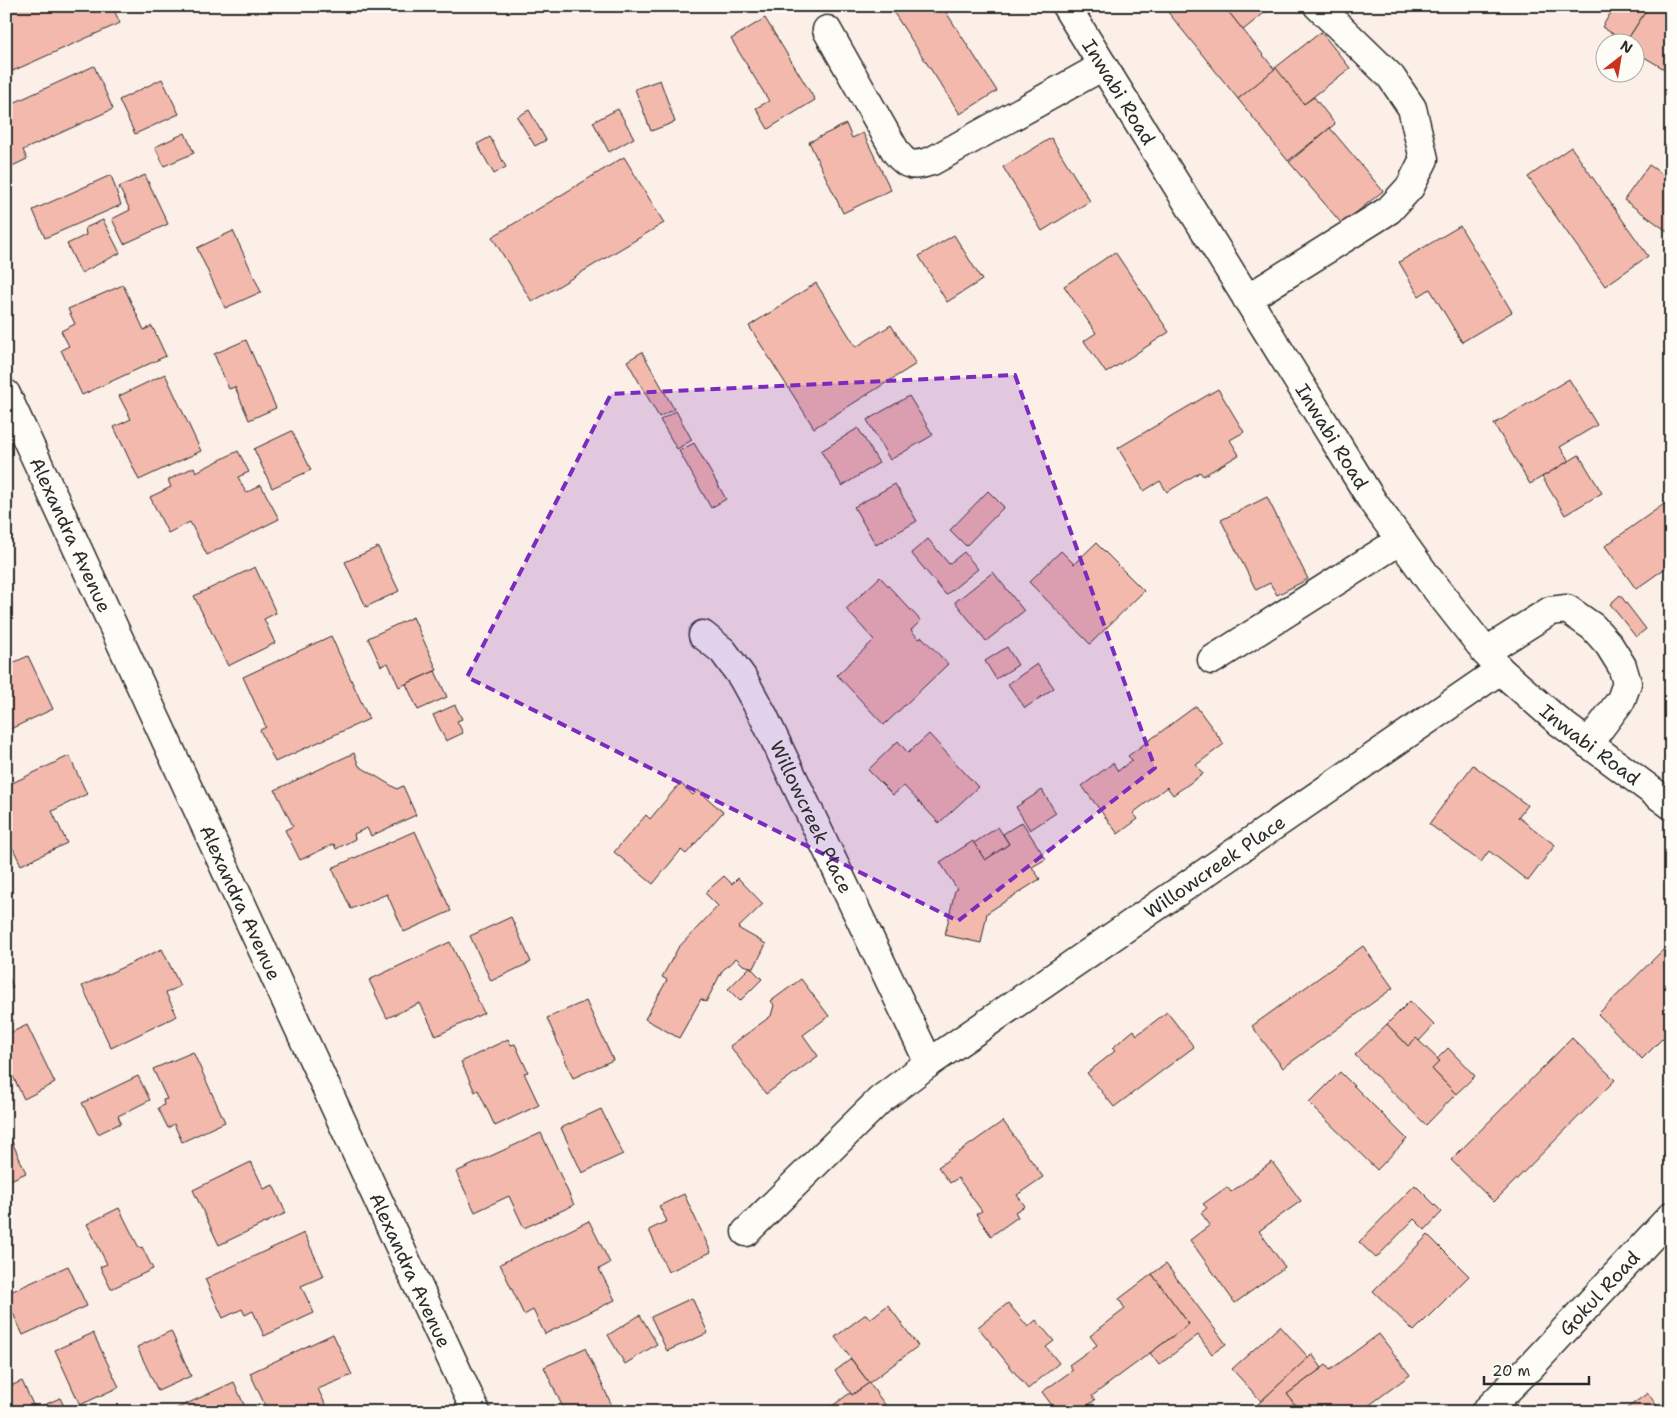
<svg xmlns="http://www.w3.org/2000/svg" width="1677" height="1418" font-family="'Shantell Sans',sans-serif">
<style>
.building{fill:#f3b9ad;stroke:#2b2b2b}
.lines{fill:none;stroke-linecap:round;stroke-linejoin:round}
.minor-casing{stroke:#2b2b2b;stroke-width:31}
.minor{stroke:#fdfcf7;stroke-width:28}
.marked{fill:#7b2cbf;fill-opacity:0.2;stroke:#7b2cbf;stroke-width:4;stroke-dasharray:10 6;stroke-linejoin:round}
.labels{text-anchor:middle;stroke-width:5;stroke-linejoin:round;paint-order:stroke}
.street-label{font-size:19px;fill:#2b2b2b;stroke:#fdfcf7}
</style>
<rect width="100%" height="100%" fill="#fbefe8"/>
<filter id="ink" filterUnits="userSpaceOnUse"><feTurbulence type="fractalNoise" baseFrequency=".02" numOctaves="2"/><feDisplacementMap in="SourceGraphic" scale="10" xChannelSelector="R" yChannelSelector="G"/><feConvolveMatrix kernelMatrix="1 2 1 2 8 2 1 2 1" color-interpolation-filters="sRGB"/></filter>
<g filter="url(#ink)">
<g class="building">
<polygon points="12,6 112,6 120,23 6,74 6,9"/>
<polygon points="898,6 942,6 997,91 960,114 892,10"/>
<polygon points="1163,6 1224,6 1275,70 1238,99"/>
<polygon points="1224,6 1273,6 1243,30"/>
<polygon points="1615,6 1649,6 1626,42 1602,27"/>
<polygon points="1649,6 1671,6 1671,73 1634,51 1634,42 1626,42"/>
<polygon points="765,18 815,100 768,129 756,108 769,101 731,39"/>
<polygon points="1321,32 1350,68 1304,104 1275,68"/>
<polygon points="94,66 113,109 23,150 27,159 6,169 6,99 9,105"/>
<polygon points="1276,68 1304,104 1314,97 1335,124 1288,161 1238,99"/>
<polygon points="162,79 179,114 135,134 119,100"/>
<polygon points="660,80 675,122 651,131 635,89"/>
<polygon points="618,109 634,138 609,152 593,122"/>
<polygon points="529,110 546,140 535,146 517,117"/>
<polygon points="846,124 852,138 863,133 891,190 843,213 809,142"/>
<polygon points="1330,128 1383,191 1342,224 1289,162"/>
<polygon points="185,133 194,153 164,166 155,147"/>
<polygon points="490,137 506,167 494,174 477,144"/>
<polygon points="1051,138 1090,201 1042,231 1003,167"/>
<polygon points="1571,147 1648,256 1605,286 1528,177"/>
<polygon points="624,157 664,223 532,302 492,237"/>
<polygon points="1649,165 1671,180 1671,234 1624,200"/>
<polygon points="111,175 121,205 45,238 33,210"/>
<polygon points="145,175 168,224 124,244 112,219 130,210 119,187"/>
<polygon points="103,220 120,253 81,273 67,244 86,235 85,228"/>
<polygon points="1460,226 1512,312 1462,342 1430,289 1419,296 1399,262"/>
<polygon points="233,231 261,292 225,308 197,248"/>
<polygon points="954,235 982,280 947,302 919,256"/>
<polygon points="1115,252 1169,332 1106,373 1084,341 1096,333 1064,286"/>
<polygon points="816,283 856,347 891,325 916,364 814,428 749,326"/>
<polygon points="123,285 144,330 152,326 166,356 82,395 61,350 69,346 61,331 75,324 68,309"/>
<polygon points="246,340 276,408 249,420 235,387 229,389 214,354"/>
<polygon points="642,352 674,409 659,417 627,361"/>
<polygon points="165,374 201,451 139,480 114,427 131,419 119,396"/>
<polygon points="1569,379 1597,425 1560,447 1569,461 1530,484 1494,424"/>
<polygon points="1218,389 1244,432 1230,440 1239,455 1203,476 1200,472 1167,492 1160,481 1144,491 1118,448"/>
<polygon points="909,396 933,435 890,460 867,420"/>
<polygon points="676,411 692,440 677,449 660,420"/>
<polygon points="858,428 879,463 842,486 821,451"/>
<polygon points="292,431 311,470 272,488 254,449"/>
<polygon points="694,443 726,499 711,508 679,451"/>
<polygon points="238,451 249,472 238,477 246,493 261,485 279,519 207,555 190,522 168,533 150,497 171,487 168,480 194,467 196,472"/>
<polygon points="1579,455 1602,493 1565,515 1542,477"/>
<polygon points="895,484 917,521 876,545 854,507"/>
<polygon points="988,491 1004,507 966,546 950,530"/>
<polygon points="1267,497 1308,579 1277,595 1270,583 1256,590 1221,520"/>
<polygon points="1671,499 1671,564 1636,589 1605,546"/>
<polygon points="928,539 949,564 964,552 978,569 946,595 911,553"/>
<polygon points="1096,543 1144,591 1090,644 1029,582 1061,551 1074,564"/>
<polygon points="378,547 399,591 366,607 345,562"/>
<polygon points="255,567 276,613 264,619 275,643 228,666 194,596"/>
<polygon points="993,572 1024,611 986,641 955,602"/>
<polygon points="880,577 921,621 911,630 919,639 922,637 948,664 884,725 837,675 874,640 846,609"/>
<polygon points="1620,595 1646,629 1636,637 1610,604"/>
<polygon points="413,617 437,670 399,687 388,663 381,666 368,638"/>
<polygon points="331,636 369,719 275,762 260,730 266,727 243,677"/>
<polygon points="1007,647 1018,665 996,679 985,661"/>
<polygon points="28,656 53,709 6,731 6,666"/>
<polygon points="1037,664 1054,688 1025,708 1008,684"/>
<polygon points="435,671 447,697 418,710 406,684"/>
<polygon points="455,705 462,719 457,721 463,733 446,741 433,715"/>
<polygon points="1196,706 1224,744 1196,765 1203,774 1173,795 1167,787 1133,813 1138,819 1118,834 1082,786 1113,763 1118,771 1132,760 1128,756"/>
<polygon points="929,734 978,787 939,823 904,786 893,795 868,770 898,741 908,753"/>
<polygon points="354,753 359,766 397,789 403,786 416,815 371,836 367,828 354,834 355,839 336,849 334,844 300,860 285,830 293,826 275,790"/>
<polygon points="69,756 87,794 52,811 67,843 21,865 6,834 6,786"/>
<polygon points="1473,765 1527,805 1518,817 1555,845 1528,881 1489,851 1481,862 1429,824"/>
<polygon points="680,783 693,795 698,790 723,812 686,854 681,850 653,884 614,852 646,815 650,819"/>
<polygon points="1042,790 1056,813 1030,830 1016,807"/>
<polygon points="1022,822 1046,859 1032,867 1040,879 987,913 981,943 945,935 955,890 957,889 940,862 973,841 985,860 1009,844 1003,834"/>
<polygon points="998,827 1009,844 985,860 974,843"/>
<polygon points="415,831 451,911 404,932 387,894 351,909 332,868"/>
<polygon points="724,876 732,884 738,878 763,904 738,928 766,944 754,968 743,965 736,958 722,971 706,1002 701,999 679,1038 645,1019 667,980 662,977 678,948 718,906 705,893"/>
<polygon points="511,917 531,962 491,981 470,936"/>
<polygon points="450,942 484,1013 436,1036 420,1003 387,1018 369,980"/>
<polygon points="1671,942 1671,1030 1642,1059 1598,1014"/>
<polygon points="1363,946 1393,988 1283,1068 1252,1026"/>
<polygon points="162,949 180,986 166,993 177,1016 111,1048 82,986"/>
<polygon points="750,967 762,979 740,1001 728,989"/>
<polygon points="6,970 13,987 6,990"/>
<polygon points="801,979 829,1016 803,1035 818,1056 766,1094 730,1046 771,1016 774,1005 771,1001"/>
<polygon points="586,1001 613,1060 573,1078 547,1018"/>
<polygon points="1410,1001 1434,1025 1419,1041 1416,1038 1408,1046 1387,1024"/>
<polygon points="1167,1012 1194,1047 1114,1107 1087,1073 1115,1051 1112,1048 1134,1030 1137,1035"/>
<polygon points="1387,1024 1408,1046 1416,1038 1440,1061 1432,1069 1456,1094 1426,1125 1355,1055"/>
<polygon points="27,1025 55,1083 24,1099 6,1062 6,1035"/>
<polygon points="1572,1038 1615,1080 1494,1202 1451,1160"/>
<polygon points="508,1039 511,1045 515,1044 528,1072 524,1073 539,1105 495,1126 478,1090 475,1092 461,1062"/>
<polygon points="1448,1048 1475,1076 1456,1094 1432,1069 1440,1061 1437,1059"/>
<polygon points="193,1052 225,1122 182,1142 174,1124 168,1128 158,1108 164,1105 163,1100 167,1099 153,1069"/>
<polygon points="1340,1072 1407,1139 1377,1170 1309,1103"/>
<polygon points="138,1076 150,1100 118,1116 121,1123 98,1134 82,1103"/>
<polygon points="601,1109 623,1154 582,1173 561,1128"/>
<polygon points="1003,1121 1043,1177 1017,1195 1025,1206 1015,1212 1018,1217 991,1236 976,1214 982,1211 958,1178 950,1183 938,1167"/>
<polygon points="8,1133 26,1173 6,1182 6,1134"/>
<polygon points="541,1133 574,1205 524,1228 509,1196 475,1212 456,1172"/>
<polygon points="251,1162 264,1189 273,1185 286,1213 219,1245 193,1190"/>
<polygon points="1272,1162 1301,1201 1259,1231 1285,1267 1235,1303 1190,1240 1210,1225 1201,1213 1207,1208 1203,1204 1227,1187 1231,1192"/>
<polygon points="1415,1185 1442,1212 1425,1230 1414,1219 1376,1258 1359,1242"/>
<polygon points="684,1194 711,1252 668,1272 649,1230 667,1221 659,1206"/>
<polygon points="119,1208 139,1248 142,1247 153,1269 111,1289 100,1267 107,1264 87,1224"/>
<polygon points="589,1221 610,1263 599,1269 615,1300 545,1334 533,1310 524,1315 500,1264"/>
<polygon points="304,1233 324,1276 301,1286 314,1313 264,1336 253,1311 245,1315 242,1309 223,1318 205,1279"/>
<polygon points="1428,1235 1469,1276 1414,1331 1373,1291"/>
<polygon points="1166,1264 1226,1344 1212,1354 1198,1335 1159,1365 1150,1353 1189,1324 1152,1274"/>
<polygon points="68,1266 87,1306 23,1335 6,1298 6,1294"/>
<polygon points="1152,1274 1189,1324 1092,1396 1095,1400 1079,1412 1057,1412 1042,1392 1073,1370 1069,1365 1097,1345 1090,1336 1125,1309 1119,1299"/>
<polygon points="692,1298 708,1333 667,1351 651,1317"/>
<polygon points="1008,1303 1028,1327 1036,1320 1054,1341 1046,1347 1059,1363 1028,1389 978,1327"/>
<polygon points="888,1305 918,1346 869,1383 835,1337 866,1314 870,1319"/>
<polygon points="640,1315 657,1344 625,1364 608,1335"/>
<polygon points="1280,1326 1309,1358 1261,1401 1232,1369"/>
<polygon points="171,1331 191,1376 158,1391 137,1347"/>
<polygon points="93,1333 119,1387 80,1405 55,1350"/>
<polygon points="333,1334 352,1375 318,1389 329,1412 268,1412 250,1373"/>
<polygon points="1379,1334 1410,1375 1360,1412 1300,1412 1287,1394 1326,1365 1330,1370"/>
<polygon points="585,1348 615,1412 565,1412 544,1367"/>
<polygon points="1312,1354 1322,1368 1287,1394 1300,1412 1263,1412 1258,1404"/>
<polygon points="851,1359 869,1383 852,1395 835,1371"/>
<polygon points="22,1381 35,1409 60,1398 67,1412 6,1412 6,1388"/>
<polygon points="234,1382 247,1412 169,1412"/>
<polygon points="869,1383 886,1406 879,1412 824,1412 850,1393 852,1395"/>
<polygon points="1648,1393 1661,1412 1630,1412 1627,1408"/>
</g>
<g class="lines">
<defs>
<g id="minor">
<path id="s1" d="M1066 6 1373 502 1430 581 1500 670 1558 721 1671 805"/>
<path d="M827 30 896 152C908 168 914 166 932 161L1103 66"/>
<polyline points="1247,299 1389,210 1410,187 1424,159 1412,108 1391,77 1318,6"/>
<path id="s2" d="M6 394 476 1412"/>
<path id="s3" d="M703 635 723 651 742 677 763 715 929 1063"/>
<polyline points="1485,652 1550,611 1567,609 1593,627 1609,645 1622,666 1627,683 1621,700 1588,744"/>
<polyline points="1212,660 1401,540"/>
<path id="s4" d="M746 1232 880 1100 929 1063 1500 670"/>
<path id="s5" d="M1485 1412 1532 1365 1671 1216"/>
</g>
</defs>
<use href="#minor" class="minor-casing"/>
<use href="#minor" class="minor"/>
</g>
</g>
<path class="marked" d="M1015 375 1155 768 958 921 467 677 611 394Z"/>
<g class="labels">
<g class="street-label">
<text dy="7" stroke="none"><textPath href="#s1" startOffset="101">Inwabi Road</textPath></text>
<text dy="7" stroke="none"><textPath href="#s1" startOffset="506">Inwabi Road</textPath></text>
<text dy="7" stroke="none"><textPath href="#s2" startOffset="155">Alexandra Avenue</textPath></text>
<text dy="7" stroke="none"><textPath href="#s1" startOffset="911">Inwabi Road</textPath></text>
<text dy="7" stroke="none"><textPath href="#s3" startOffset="214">Willowcreek Place</textPath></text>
<text dy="7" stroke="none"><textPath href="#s4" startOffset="596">Willowcreek Place</textPath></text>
<text dy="7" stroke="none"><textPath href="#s2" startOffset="560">Alexandra Avenue</textPath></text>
<text dy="7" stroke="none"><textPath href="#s2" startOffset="965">Alexandra Avenue</textPath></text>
<text dy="7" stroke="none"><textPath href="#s5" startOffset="165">Gokul Road</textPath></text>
</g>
</g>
<rect width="1677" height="1418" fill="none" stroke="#fdfcf7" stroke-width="25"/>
<rect x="12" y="12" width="1652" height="1393" fill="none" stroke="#2b2b2b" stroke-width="2" filter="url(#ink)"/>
<g transform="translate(1620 58) rotate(31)"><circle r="24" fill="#fdfcf7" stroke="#a9a8a5"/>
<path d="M0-4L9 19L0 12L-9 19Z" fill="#c8321e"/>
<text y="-8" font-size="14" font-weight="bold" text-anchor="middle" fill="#2b2b2b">N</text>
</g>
<path d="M1484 1376v8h105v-8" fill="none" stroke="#2b2b2b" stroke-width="2.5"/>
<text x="1492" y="1376" font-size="15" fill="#2b2b2b" stroke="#fdfcf7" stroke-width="4" paint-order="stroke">20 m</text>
</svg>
